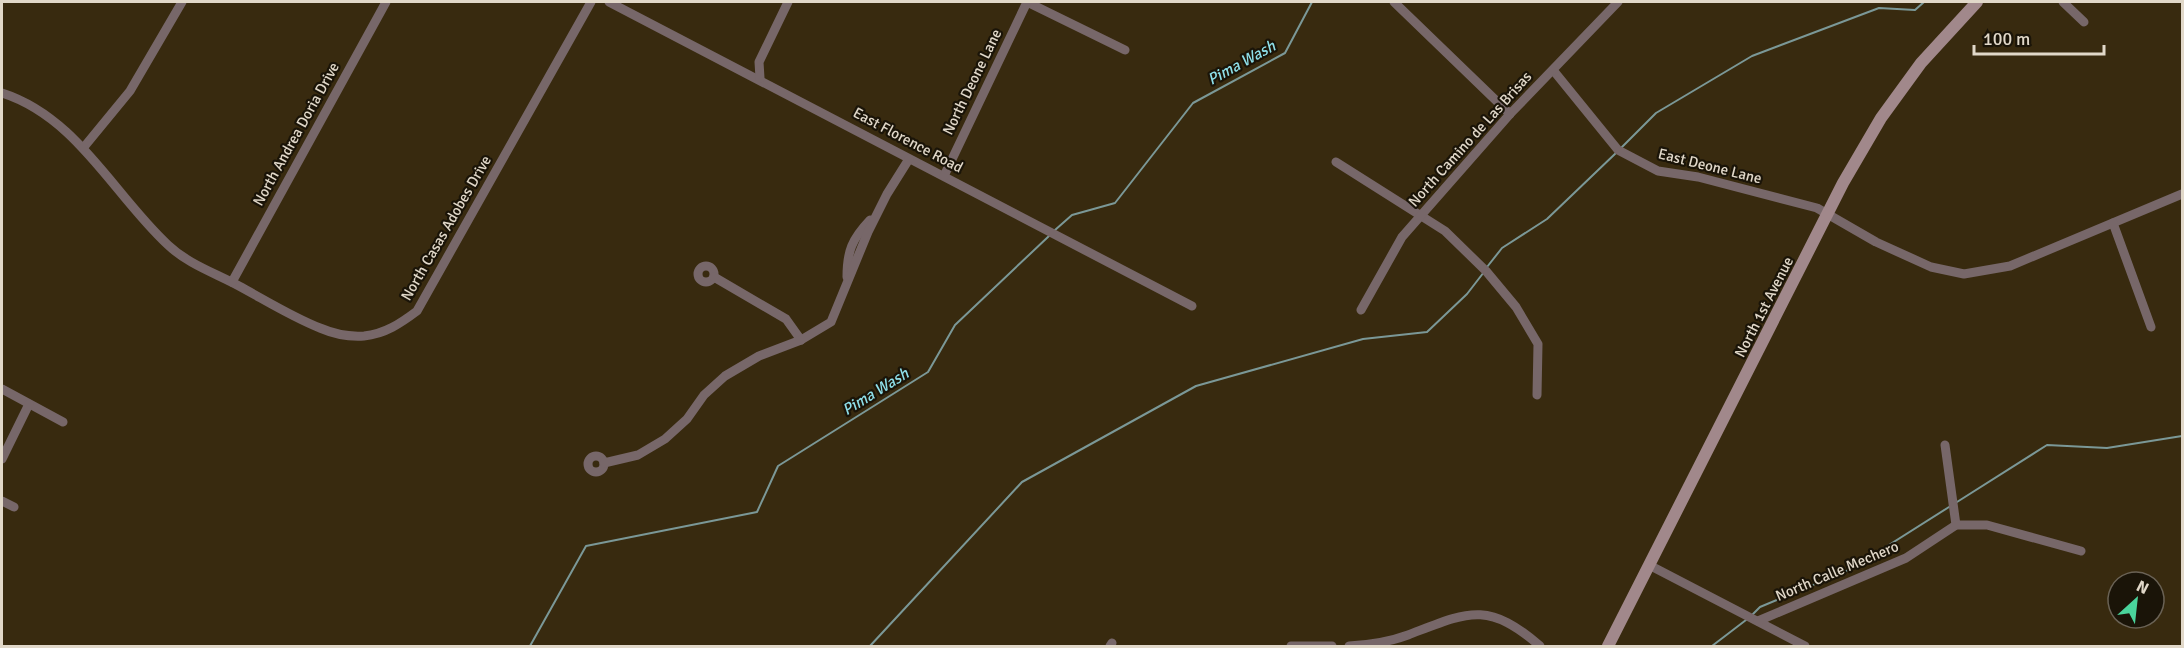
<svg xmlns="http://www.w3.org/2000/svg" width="2184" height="648" font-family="Signika,sans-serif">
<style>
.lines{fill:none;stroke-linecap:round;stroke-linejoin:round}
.stream{stroke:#7b9897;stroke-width:2}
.street{stroke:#776769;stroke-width:9}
.secondary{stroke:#a1888b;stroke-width:12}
.labels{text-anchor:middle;stroke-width:4.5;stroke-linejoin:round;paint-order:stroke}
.street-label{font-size:15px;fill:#e1d8c9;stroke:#1a1408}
.water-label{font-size:16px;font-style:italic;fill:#8edfe9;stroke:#1a1408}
</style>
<rect width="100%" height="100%" fill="#382a0f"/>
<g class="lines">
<g class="stream">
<polyline points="1621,148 1656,113 1752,56 1879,8 1915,10 1924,2"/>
<polyline points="1055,230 1072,215 1115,203 1193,103 1285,53 1312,2"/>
<polyline points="1487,267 1502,248 1547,219 1617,152"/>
<polyline points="1957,502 2047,445 2107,448 2182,436"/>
<polyline points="1753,614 1760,607 1851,569 1949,507"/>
<polyline points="530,646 586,546 757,512 778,466 928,372 955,325 1049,236"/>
<polyline points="870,646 1022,482 1196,386 1363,339 1427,332 1467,294 1484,272"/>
<polyline points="1712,646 1746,620"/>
</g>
<g class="street">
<polyline points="609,2 1192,306"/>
<polyline points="1027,2 1125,50"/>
<polyline points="1394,2 1510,114"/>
<polyline points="2063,2 2084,22"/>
<polyline points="1553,70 1618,150 1658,171 1698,177 1817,208 1876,242 1931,267 1964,274 2010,266 2182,194"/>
<polyline points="760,78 759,62 788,2"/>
<path d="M2 93C77 117 113 194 168 245 188 264 215 273 239 286 265 300 292 317 320 328 334 334 350 337 364 336 385 334 401 323 417 311L591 2"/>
<polyline points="84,147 130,91 182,2"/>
<polyline points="1336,162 1445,231 1486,271 1516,307 1538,344 1537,395"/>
<polyline points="944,176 1027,2"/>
<polyline points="2113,223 2151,327"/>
<circle cx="706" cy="274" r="8"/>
<polyline points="714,277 786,319 801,340"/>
<path d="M847 277C847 251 852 239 870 220"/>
<polyline points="232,282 386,2"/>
<polyline points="1361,310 1402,237 1510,114 1618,2"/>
<polyline points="2,389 63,422"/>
<polyline points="1945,445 1956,525"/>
<circle cx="596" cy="464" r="8"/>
<polyline points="2,459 29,404"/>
<polyline points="604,463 638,455 665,439 687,419 704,395 725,376 759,356 801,340 831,322 868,232 887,194 909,159"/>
<polyline points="2,501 14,507"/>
<polyline points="1649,565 1805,646"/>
<polyline points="1758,621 1906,558 1956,525 1987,525 2081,551"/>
<polyline points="1110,646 1112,643"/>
<polyline points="1291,646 1332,646"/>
<path d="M1349 646C1369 645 1389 642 1408 635 1468 612 1487 600 1540 646"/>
</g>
<polyline class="secondary" points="1608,646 1843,183 1881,118 1921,63 1977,2"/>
</g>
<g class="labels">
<g class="street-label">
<text transform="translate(972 82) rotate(-64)" y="5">North Deone Lane</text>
<text transform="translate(296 134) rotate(-61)" y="5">North Andrea Doria Drive</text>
<text transform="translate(1470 139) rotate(-48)" y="5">North Camino de Las Brisas</text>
<text transform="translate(908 140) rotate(28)" y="5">East Florence Road</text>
<text transform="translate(1710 166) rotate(14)" y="5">East Deone Lane</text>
<text transform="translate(446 228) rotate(-60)" y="5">North Casas Adobes Drive</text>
<text transform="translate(1764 307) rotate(-63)" y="5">North 1st Avenue</text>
<text transform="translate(1837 571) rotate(-23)" y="5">North Calle Mechero</text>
</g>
<g class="water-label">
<text transform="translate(1241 62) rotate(-29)" y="6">Pima Wash</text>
<text transform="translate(875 391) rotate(-32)" y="6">Pima Wash</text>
</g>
</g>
<rect width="2184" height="648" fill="none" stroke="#e1d8c9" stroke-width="6"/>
<g transform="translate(2136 600) rotate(27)"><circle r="28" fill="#1a1408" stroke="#6a6255" stroke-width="1.5"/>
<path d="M0-4.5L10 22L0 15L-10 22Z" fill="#4ad49c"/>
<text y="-9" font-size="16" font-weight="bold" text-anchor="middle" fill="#e1d8c9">N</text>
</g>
<path d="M1974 45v9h130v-9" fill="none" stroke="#e1d8c9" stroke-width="3"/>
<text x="1983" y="45" font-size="18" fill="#e1d8c9" stroke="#1a1408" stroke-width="4.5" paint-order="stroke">100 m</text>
</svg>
